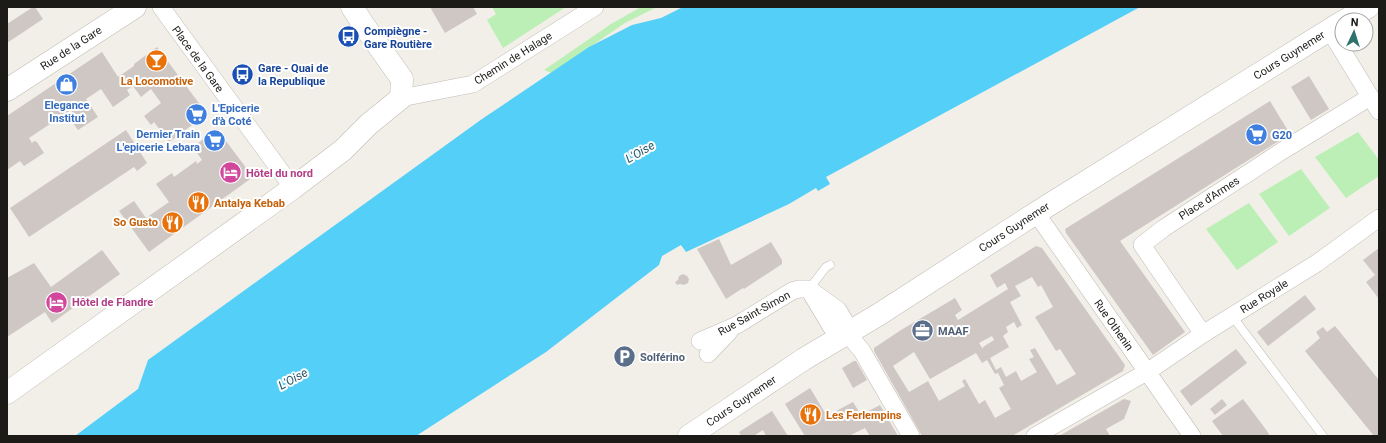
<svg xmlns="http://www.w3.org/2000/svg" width="1386" height="443" font-family="Roboto,sans-serif">
<style>
.green{fill:#bcefb6}
.water{fill:#53cff8}
.building{fill:#cfc7c4;fill-rule:evenodd}
.lines{fill:none;stroke-linecap:round;stroke-linejoin:round}
.lane-casing{stroke:#bfbcb5;stroke-width:9}
.street-casing{stroke:#bfbcb5;stroke-width:18}
.secondary-casing{stroke:#bfbcb5;stroke-width:23}
.lane{stroke:#fff;stroke-width:8}
.street{stroke:#fff;stroke-width:17}
.secondary{stroke:#fff;stroke-width:22}
.labels{text-anchor:middle;stroke-width:4;stroke-linejoin:round;paint-order:stroke}
.transit-label{font-size:11px;font-weight:bold;fill:#164399;stroke:#fff;text-anchor:start}
.street-label{font-size:11px;fill:#1c1b18;stroke:#fff}
.food-label{font-size:11px;font-weight:bold;fill:#c56008;stroke:#fff;text-anchor:start}
.shop-label{font-size:11px;font-weight:bold;fill:#366cbe;stroke:#fff;text-anchor:start}
.hotel-label{font-size:11px;font-weight:bold;fill:#b23c85;stroke:#fff;text-anchor:start}
.service-label{font-size:11px;font-weight:bold;fill:#4e5e75;stroke:#fff;text-anchor:start}
.water-label{font-size:12px;font-style:italic;fill:#245768;stroke:#fff}
</style>
<rect width="100%" height="100%" fill="#f2efe8"/>
<g class="green">
<polygon points="492,7 566,7 503,48 487,20 496,14"/>
<polygon points="641,7 657,7 625,23 552,73 544,70 611,24"/>
<polygon points="1358,132 1379,160 1379,176 1346,198 1315,157"/>
<polygon points="1301,169 1330,208 1289,236 1259,194"/>
<polygon points="1249,203 1278,242 1237,270 1206,229"/>
</g>
<polygon class="water" points="683,7 1140,7 826,177 830,184 818,191 816,188 789,204 686,252 681,245 662,256 659,265 546,352 416,436 75,436 138,389 148,360 482,119 589,47 632,25 661,18"/>
<g class="building">
<polygon points="33,7 35,7 43,19 7,43 7,24"/>
<polygon points="430,7 473,7 477,14 445,33"/>
<polygon points="157,47 207,114 169,142 154,122 151,125 144,116 161,103 151,89 141,97 133,86 127,90 130,95 113,107 101,89 86,99 98,117 78,130 70,119 74,115 71,110 29,138 32,143 34,141 37,142 44,153 24,166 20,161 7,170 7,116 102,52 118,77 134,66 134,64"/>
<polygon points="1309,76 1329,109 1311,120 1291,87"/>
<polygon points="1270,101 1290,134 1120,241 1185,332 1153,355 1066,233 1065,229"/>
<polygon points="217,129 253,177 149,252 119,211 134,201 146,218 169,202 156,184 172,173 174,177 196,161 197,164 202,160 193,147"/>
<polygon points="126,130 147,163 137,171 134,167 29,237 10,208"/>
<polygon points="719,239 731,265 771,242 782,260 782,264 744,289 743,288 726,299 697,249"/>
<path d="M1036 246 1042 248 1125 365 1123 371 1012 436H922L874 351V348L901 330 955 298 962 310 955 315 958 320 1008 289 1005 283 997 288 990 275ZM1032 277 1038 287 1041 285 1053 307 1035 317 1056 351 1060 349 1076 374 1057 385 1035 348 1030 350 1034 357 1029 359 1037 372 1021 381 1016 371 1006 377 1001 367 996 370 990 358 1009 347 1003 336 1008 332 1006 327 1014 322 1017 328 1022 325 1010 302 1021 296 1015 286ZM992 336 994 340 983 347V349L979 343ZM914 352 930 379 976 353 982 363 987 360 995 374 998 373 1004 385 999 388 1011 409 995 418 985 400 979 404 965 379 962 381 965 386 939 401 928 381 909 392 893 366Z"/>
<polygon points="1379,248 1379,299 1366,282 1375,275 1363,260"/>
<polygon points="102,250 120,274 52,323 45,312 7,337 7,278 34,263 51,287"/>
<polygon points="683,274 687,276 689,279 688,283 684,285 680,284 677,285 675,282 678,280 679,276"/>
<polygon points="1305,295 1316,309 1268,346 1257,332"/>
<polygon points="1335,326 1379,380 1379,436 1374,436 1305,351 1320,338 1316,332 1323,327 1327,332"/>
<polygon points="1236,349 1247,363 1191,406 1180,391"/>
<polygon points="854,361 856,361 867,380 853,388 842,368"/>
<polygon points="810,388 827,416 853,402 861,415 880,405 898,436 870,436 865,428 849,436 805,436 785,404"/>
<polygon points="1124,399 1131,401 1124,419 1106,429 1110,436 1059,436"/>
<polygon points="1222,399 1227,405 1215,415 1210,409"/>
<polygon points="1243,399 1267,431 1270,436 1223,436 1212,421"/>
<polygon points="772,411 788,436 766,436 763,430 755,435 756,436 741,436 739,432"/>
</g>
<g class="lines">
<defs>
<g id="lane">
<polyline points="809,289 826,267 830,265"/>
<polyline points="1232,316 1323,436"/>
</g>
<g id="street">
<polyline points="161,7 293,188"/>
<polyline points="1329,29 1379,111"/>
<polyline points="401,98 473,84 595,7"/>
<polyline points="1036,213 1192,436"/>
<polyline points="811,293 832,328 847,333"/>
<polyline points="1203,334 1142,245 1164,228 1282,151 1370,97"/>
<polyline points="700,341 737,325 792,291 799,289 809,289 838,310 844,320 847,333 862,351 911,436"/>
<polyline points="708,354 729,332"/>
<polyline points="1035,436 1150,370 1203,334 1317,263 1379,218"/>
</g>
<g id="secondary">
<polyline points="1346,20 1368,7"/>
<polyline points="7,90 135,7"/>
<polyline points="7,393 293,188 343,150 369,124 401,98 402,79 365,27 352,7"/>
<polyline points="689,436 804,359 878,315 1036,213 1342,22"/>
</g>
</defs>
<use href="#lane" class="lane-casing"/>
<use href="#street" class="street-casing"/>
<use href="#secondary" class="secondary-casing"/>
<use href="#lane" class="lane"/>
<use href="#street" class="street"/>
<use href="#secondary" class="secondary"/>
</g>
<defs>
<symbol id="bus-disc" viewBox="-11 -11 22 22"><circle r="9.5" fill="#1a4fb4" stroke="#fff"/><path d="M-5-6H5V4H4V6H2V4H-2V6H-4V4H-5ZM-3.5-4V0h7V-4ZM-3.5 1.2v1.5H-2V1.2ZM2 1.2v1.5H3.5V1.2Z" fill="#fff"/></symbol>
<symbol id="bar-disc" viewBox="-11 -11 22 22"><circle r="9.5" fill="#e8710a" stroke="#fff"/><path d="M-6-5H6L.8 .8V4.5H3.5V6h-7V4.5H-.8V.8Z" fill="#fff"/></symbol>
<symbol id="shop-disc" viewBox="-11 -11 22 22"><circle r="9.5" fill="#3f7fe0" stroke="#fff"/><path d="M-5-2.5h2.3a2.7 3.5 0 0 1 5.4 0H5L5.5 6h-11ZM-1.5-2.5h3a1.5 2.3 0 0 0-3 0Z" fill="#fff"/></symbol>
<symbol id="supermarket-disc" viewBox="-11 -11 22 22"><circle r="9.5" fill="#3f7fe0" stroke="#fff"/><path d="M-6-5.5h2.5l.6 2H6L4.5 2H-2.5L-4.4-4H-6ZM-1.5 3.2a1.3 1.3 0 1 0 .1 0ZM3 3.2a1.3 1.3 0 1 0 .1 0Z" fill="#fff"/></symbol>
<symbol id="hotel-disc" viewBox="-11 -11 22 22"><circle r="9.5" fill="#d1479c" stroke="#fff"/><path d="M-6-4.5h1.5V1H6V5H4.5V3h-9V5H-6ZM-4 0a1.8 1.8 0 1 1 3.6 0ZM.5 0V-2.5h3Q6-2.5 6 0Z" fill="#fff"/></symbol>
<symbol id="restaurant-disc" viewBox="-11 -11 22 22"><circle r="9.5" fill="#e8710a" stroke="#fff"/><path d="M-5-6h1v4h1v-4h1v4h1v-4h1v5L-1.5 .5V6h-2V.5L-5-1ZM5-6V6H3V1.5H1.5Q1.5-4 5-6Z" fill="#fff"/></symbol>
<symbol id="office-disc" viewBox="-11 -11 22 22"><circle r="9.5" fill="#5c6f8a" stroke="#fff"/><path d="M-6-3h4V-5.5h4V-3h4V5H-6ZM-1-4.5V-3h2v-1.5ZM-6 0V1H6V0Z" fill="#fff"/></symbol>
<symbol id="parking-disc" viewBox="-11 -11 22 22"><circle r="9.5" fill="#5c6f8a" stroke="#fff"/><path d="M-3.5-5.5H1a3.5 3.5 0 0 1 0 7H-1V5.5H-3.5ZM-1-3.4V-.6H.8a1.4 1.4 0 0 0 0-2.8Z" fill="#fff"/></symbol>
</defs>
<g fill-rule="evenodd">
<use href="#bus-disc" x="336" y="24" width="25" height="25"/>
<use href="#bar-disc" x="144" y="48" width="25" height="25"/>
<use href="#bus-disc" x="230" y="62" width="25" height="25"/>
<use href="#shop-disc" x="54" y="72" width="25" height="25"/>
<use href="#supermarket-disc" x="184" y="102" width="25" height="25"/>
<use href="#supermarket-disc" x="1244" y="122" width="25" height="25"/>
<use href="#supermarket-disc" x="202" y="128" width="25" height="25"/>
<use href="#hotel-disc" x="218" y="160" width="25" height="25"/>
<use href="#restaurant-disc" x="186" y="190" width="25" height="25"/>
<use href="#restaurant-disc" x="160" y="210" width="25" height="25"/>
<use href="#hotel-disc" x="44" y="290" width="25" height="25"/>
<use href="#office-disc" x="910" y="318" width="25" height="25"/>
<use href="#parking-disc" x="612" y="344" width="25" height="25"/>
<use href="#restaurant-disc" x="798" y="402" width="25" height="25"/>
</g>
<g class="labels">
<g class="transit-label">
<text x="364" y="35">Compiègne -<tspan x="364" dy="13">Gare Routière</tspan></text>
<text x="258" y="72">Gare - Quai de<tspan x="258" dy="13">la Republique</tspan></text>
</g>
<g class="street-label">
<text transform="translate(71 48) rotate(-33)" y="4">Rue de la Gare</text>
<text transform="translate(1289 55) rotate(-32)" y="4">Cours Guynemer</text>
<text transform="translate(513 58) rotate(-32)" y="4">Chemin de Halage</text>
<text transform="translate(198 59) rotate(54)" y="4">Place de la Gare</text>
<text transform="translate(1209 198) rotate(-33)" y="4">Place d'Armes</text>
<text transform="translate(1014 227) rotate(-33)" y="4">Cours Guynemer</text>
<text transform="translate(1264 296) rotate(-32)" y="4">Rue Royale</text>
<text transform="translate(754 313) rotate(-29)" y="4">Rue Saint-Simon</text>
<text transform="translate(1114 325) rotate(55)" y="4">Rue Othenin</text>
<text transform="translate(741 401) rotate(-34)" y="4">Cours Guynemer</text>
</g>
<g class="food-label">
<text x="157" y="85" text-anchor="middle">La Locomotive</text>
<text x="214" y="207">Antalya Kebab</text>
<text x="158" y="226" text-anchor="end">So Gusto</text>
<text x="826" y="419">Les Ferlempins</text>
</g>
<g class="shop-label">
<text x="67" y="109" text-anchor="middle">Elegance<tspan x="67" dy="13">Institut</tspan></text>
<text x="212" y="112">L'Epicerie<tspan x="212" dy="13">d'à Coté</tspan></text>
<text x="200" y="138" text-anchor="end">Dernier Train<tspan x="200" dy="13">L'epicerie Lebara</tspan></text>
<text x="1272" y="139">G20</text>
</g>
<g class="hotel-label">
<text x="246" y="177">Hôtel du nord</text>
<text x="72" y="306">Hôtel de Flandre</text>
</g>
<g class="service-label">
<text x="938" y="335">MAAF</text>
<text x="640" y="361">Solférino</text>
</g>
<g class="water-label">
<text transform="translate(640 152) rotate(-30)" y="4">L'Oise</text>
<text transform="translate(293 379) rotate(-29)" y="4">L'Oise</text>
</g>
</g>
<rect width="1386" height="443" fill="none" stroke="#1c1b18" stroke-width="16"/>
<g transform="translate(1354 32) rotate(4)"><circle r="19" fill="#ffffff" stroke="#a4a4a3"/>
<path d="M0-3L7 15L0 10L-7 15Z" fill="#2d7369"/>
<text y="-6" font-size="11" font-weight="bold" text-anchor="middle" fill="#1c1b18">N</text>
</g>
</svg>
